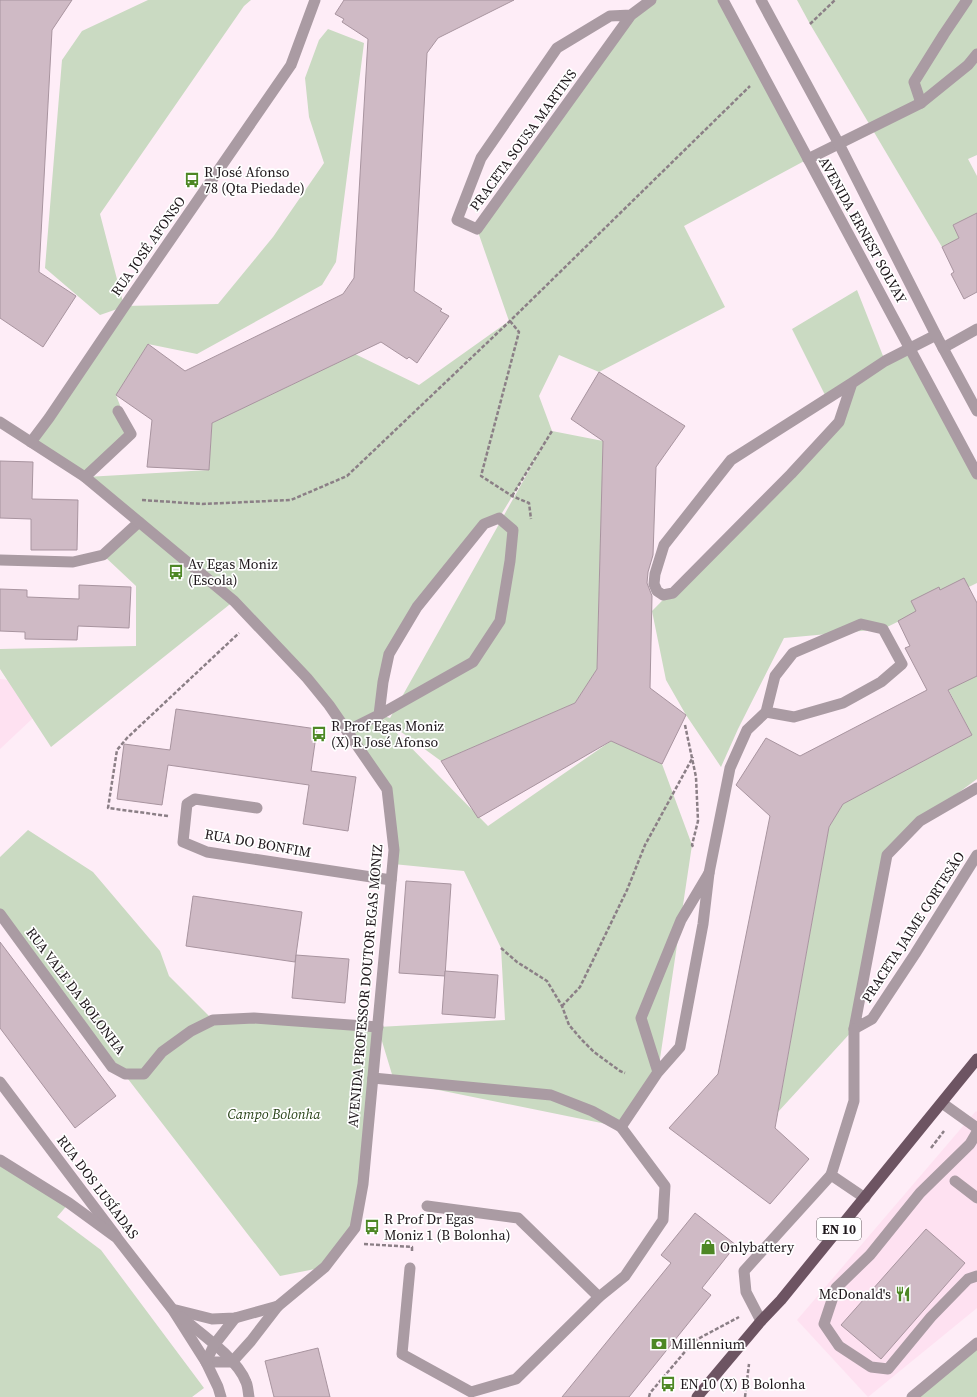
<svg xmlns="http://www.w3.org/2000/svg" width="977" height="1397" font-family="'Source Serif 4',serif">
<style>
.built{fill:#fee1f1}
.green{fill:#cadac2;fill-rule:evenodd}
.building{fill:#cfbac5;stroke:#a8949f}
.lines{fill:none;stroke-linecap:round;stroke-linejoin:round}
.path{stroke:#8b7f86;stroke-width:2.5;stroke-dasharray:4 2;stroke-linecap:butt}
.service{stroke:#aa9ba3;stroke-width:11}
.minor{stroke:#aa9ba3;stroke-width:11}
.tertiary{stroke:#aa9ba3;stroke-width:11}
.primary{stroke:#6d5462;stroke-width:11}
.labels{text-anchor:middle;stroke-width:3.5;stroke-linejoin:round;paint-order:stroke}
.shield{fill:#fff;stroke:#625d5f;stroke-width:1}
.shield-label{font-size:13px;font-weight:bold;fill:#1e171b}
.street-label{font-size:14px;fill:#1e171b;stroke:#fff}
.poi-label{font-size:14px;fill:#1e171b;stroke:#fff;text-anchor:start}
.park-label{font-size:14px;font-style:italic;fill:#284217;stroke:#fff}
</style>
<rect width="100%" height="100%" fill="#feedf7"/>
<g class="built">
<polygon points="0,679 9,680 34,717 0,749"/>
<polygon points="976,1111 977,1112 977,1308 868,1397 797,1320"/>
</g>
<g class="green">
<path d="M148 0H251L244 6 100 214 124 306 218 304 273 237 324 163 309 117 305 78 319 40 328 29 364 43 336 262 322 285 197 354 148 344 116 395 131 434 86 477 209 470 212 423 355 354 419 385 509 321 477 229 631 15 653 0H723L808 159 684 226 725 307 599 372 559 355 539 396 552 431 603 441 597 669 575 703 441 761 382 718 488 826 611 741 662 764 692 845 658 1072 621 1127 394 1081 378 1028 355 1228 325 1267 280 1276 0 913V857L28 830 93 872 160 951 169 976 213 1020 378 1027 505 1020 501 948 464 871 393 864 387 789 346 731 234 601 51 747 0 669V649L136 646V586L103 555 139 522 31 442 123 307 100 315 45 268 62 60 82 31ZM544 444 390 718 380 715 389 654 484 524 499 518Z"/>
<polygon points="797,0 977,0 977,155 968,159 977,176 977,216 953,225 959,238 942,247 810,24"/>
<polygon points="857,290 885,361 911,348 977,474 977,583 883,629 784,638 738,729 721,767 686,715 666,680 652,611 839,422 851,383 827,399 792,329"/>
<polygon points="977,676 977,779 920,821 887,855 854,1029 778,1112 829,827 843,804 972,735 947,687"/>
<polygon points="0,1160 69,1203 57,1217 101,1250 204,1388 192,1397 0,1397"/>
<polygon points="977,1343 977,1397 912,1397"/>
</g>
<g class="building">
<polygon points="0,0 72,0 52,30 39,272 76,296 43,347 0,318"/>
<polygon points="344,0 514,0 438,38 427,53 414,291 442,309 440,311 449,316 417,363 409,357 407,359 381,342 212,423 209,470 147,467 152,420 116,395 148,344 185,371 343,294 354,278 368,39 342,22 344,19 335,14"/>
<polygon points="977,213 977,292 964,299 951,274 954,272 942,247 959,238 953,225"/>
<polygon points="599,372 685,426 656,467 653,555 648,572 647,583 652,596 650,688 686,715 662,764 611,741 478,818 441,761 575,703 597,669 603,441 571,419"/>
<polygon points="0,461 33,462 32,499 78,500 77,550 31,550 31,519 0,518"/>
<polygon points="964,578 977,603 977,676 948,690 972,735 843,804 829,827 775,1128 809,1159 770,1204 669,1128 718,1074 770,816 736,785 766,738 800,756 927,690 905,648 910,646 898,621 916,611 911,601 939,587 940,590"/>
<polygon points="79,585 131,587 129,628 78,626 77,640 25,639 25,632 0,631 0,589 27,590 27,597 79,599"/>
<polygon points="176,709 317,729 311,771 356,777 348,831 303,824 309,785 168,765 162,805 117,799 124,744 170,750"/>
<polygon points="406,881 451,884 445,976 399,973"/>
<polygon points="193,896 302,912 295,962 186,946"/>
<polygon points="0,942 116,1096 75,1128 0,1028"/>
<polygon points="296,955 349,959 345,1003 292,998"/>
<polygon points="445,971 498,975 495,1018 442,1014"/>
<polygon points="695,1213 736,1245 702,1288 711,1295 629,1397 562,1397 671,1263 661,1255"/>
<polygon points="926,1229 965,1263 881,1359 841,1325"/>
<polygon points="318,1348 330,1397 274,1397 265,1361"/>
</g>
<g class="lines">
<g class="path">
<polyline points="810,24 835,0"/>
<polyline points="510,321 519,332 481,476 512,496 529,503 531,519"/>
<polyline points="512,496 552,431"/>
<polyline points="142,500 202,504 291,500 347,476 510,321 750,86"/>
<polyline points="685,725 696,777 698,821 692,845 694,848"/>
<polyline points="168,816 108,808 117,750 127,738 239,633"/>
<polyline points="501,948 517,962 547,981 562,1006 569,1025 582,1040 594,1052 620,1071 625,1073"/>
<polyline points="562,1006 580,987 627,890 645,845 693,757"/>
<polyline points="931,1148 944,1131"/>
<polyline points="364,1244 412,1247 412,1252"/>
<polyline points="649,1397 650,1393 694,1341 739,1317"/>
<polyline points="745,1397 749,1364"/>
</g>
<g class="service">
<polyline points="85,477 131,434 118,411"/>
<polyline points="942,1103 977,1128"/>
<polyline points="977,1132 970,1144 920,1193 870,1255 836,1288 824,1324 839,1346 871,1367 888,1369 931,1317 968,1279 977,1276"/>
<polyline points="955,1181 977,1198"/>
<polyline points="761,1321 746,1292 744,1271 831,1175"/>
</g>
<g class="minor">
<polyline points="631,15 610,16 557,48 481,158 457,220 477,229 631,15 651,0"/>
<polyline points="921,103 914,82 944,34 967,0"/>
<polyline points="808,159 921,103 968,65 977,54"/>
<polyline points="943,348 977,329"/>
<polyline points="852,383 839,422 791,474 673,593 663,595 657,591 654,584 655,574 664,545 731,460 852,383 885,361 936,335"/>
<polyline points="31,442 49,418 124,307 291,65 315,0"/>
<polyline points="0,560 73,562 103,555 139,522"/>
<polyline points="347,731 379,715 473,662 500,621 510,561 513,530 499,518 484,524 417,607 389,654 383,682 379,715"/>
<polyline points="977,788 920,821 887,855 854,1029 872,1019 915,954 977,855"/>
<polyline points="257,808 195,799 187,804 183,842 207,852 391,880"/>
<polyline points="709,873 730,768 747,730 766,712 794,717 843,703 881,682 902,664 883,629 861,624 793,653 775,676 766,712"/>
<polyline points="0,914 112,1067 125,1074 144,1074 162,1052 191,1031 213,1020 254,1018 378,1027"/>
<polyline points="854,1029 854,1101 831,1175 865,1198"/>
<polyline points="373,1078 551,1095 592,1111 621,1127 665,1186 663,1220 625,1276 599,1297 516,1379 471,1392 402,1354 410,1268"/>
<polyline points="0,1082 116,1236"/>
<polyline points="621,1127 658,1072 680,1047 703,924 709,873 681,920 641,1018 658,1072"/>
<polyline points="427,1206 518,1218 599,1297"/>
<polyline points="912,1397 977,1343"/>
</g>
<g class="tertiary">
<polyline points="723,0 977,474"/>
<polyline points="761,0 839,144 936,335 977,411"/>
<polyline points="0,422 85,477 234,601 307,678 329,705 387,789 394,850 363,1184 355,1228 325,1267 278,1306 251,1341 232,1362 206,1362"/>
<polyline points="0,1160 69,1203 117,1238 173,1310 206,1362 218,1387 221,1397"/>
<polyline points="176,1310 212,1319 235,1318 278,1306"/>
<path d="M181 1317C200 1333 237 1358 246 1382 248 1386 248 1392 249 1397"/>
<polyline points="206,1362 214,1345 235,1318"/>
</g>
<polyline class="primary" points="697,1397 761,1321 781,1300 977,1059"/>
</g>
<defs>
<symbol id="bus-bare" viewBox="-9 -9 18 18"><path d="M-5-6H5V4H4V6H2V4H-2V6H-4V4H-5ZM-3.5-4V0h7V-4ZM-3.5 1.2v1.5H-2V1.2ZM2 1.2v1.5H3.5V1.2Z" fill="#4d8724" stroke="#fff" stroke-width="2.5" paint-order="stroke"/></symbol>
<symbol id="shop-bare" viewBox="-9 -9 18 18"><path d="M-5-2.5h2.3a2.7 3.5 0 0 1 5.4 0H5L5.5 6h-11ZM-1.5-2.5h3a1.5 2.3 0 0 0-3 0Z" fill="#4d8724" stroke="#fff" stroke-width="2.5" paint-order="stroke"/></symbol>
<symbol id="restaurant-bare" viewBox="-9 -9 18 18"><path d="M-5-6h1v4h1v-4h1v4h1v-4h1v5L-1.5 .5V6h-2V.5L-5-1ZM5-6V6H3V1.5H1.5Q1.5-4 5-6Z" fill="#4d8724" stroke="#fff" stroke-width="2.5" paint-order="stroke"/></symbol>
<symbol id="bank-bare" viewBox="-9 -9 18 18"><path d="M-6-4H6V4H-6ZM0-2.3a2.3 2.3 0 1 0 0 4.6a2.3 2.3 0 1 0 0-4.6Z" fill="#4d8724" stroke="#fff" stroke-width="2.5" paint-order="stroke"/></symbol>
</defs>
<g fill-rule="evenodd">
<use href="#bus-bare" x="181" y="169" width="22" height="22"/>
<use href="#bus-bare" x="165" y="561" width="22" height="22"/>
<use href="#bus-bare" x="308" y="723" width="22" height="22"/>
<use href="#bus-bare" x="361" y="1216" width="22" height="22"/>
<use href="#shop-bare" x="697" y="1236" width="22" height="22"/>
<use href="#restaurant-bare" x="892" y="1283" width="22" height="22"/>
<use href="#bank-bare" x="648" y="1333" width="22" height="22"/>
<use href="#bus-bare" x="657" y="1373" width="22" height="22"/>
</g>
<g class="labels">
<rect class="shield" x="817" y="1218" width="44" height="22" rx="3"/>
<g class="shield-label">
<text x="839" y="1234">EN 10</text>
</g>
<g class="street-label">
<text transform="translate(523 140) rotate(-54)" y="5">PRACETA SOUSA MARTINS</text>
<text transform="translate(863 230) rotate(61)" y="5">AVENIDA ERNEST SOLVAY</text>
<text transform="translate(148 246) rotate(-55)" y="5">RUA JOSÉ AFONSO</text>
<text transform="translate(258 843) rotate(10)" y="5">RUA DO BONFIM</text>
<text transform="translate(913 927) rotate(-57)" y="5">PRACETA JAIME CORTESÃO</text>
<text transform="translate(365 986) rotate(-85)" y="5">AVENIDA PROFESSOR DOUTOR EGAS MONIZ</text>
<text transform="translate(76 991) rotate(53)" y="5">RUA VALE DA BOLONHA</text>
<text transform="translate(98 1187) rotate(53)" y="5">RUA DOS LUSÍADAS</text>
</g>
<g class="poi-label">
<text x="204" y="177">R José Afonso<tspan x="204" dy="16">78 (Qta Piedade)</tspan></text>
<text x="188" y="569">Av Egas Moniz<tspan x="188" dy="16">(Escola)</tspan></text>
<text x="331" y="731">R Prof Egas Moniz<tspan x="331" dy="16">(X) R José Afonso</tspan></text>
<text x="384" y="1224">R Prof Dr Egas<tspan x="384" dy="16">Moniz 1 (B Bolonha)</tspan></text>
<text x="720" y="1252">Onlybattery</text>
<text x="891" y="1299" text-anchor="end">McDonald's</text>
<text x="671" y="1349">Millennium</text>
<text x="680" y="1389">EN 10 (X) B Bolonha</text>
</g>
<g class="park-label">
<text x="274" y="1119">Campo Bolonha</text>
</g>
</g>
</svg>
